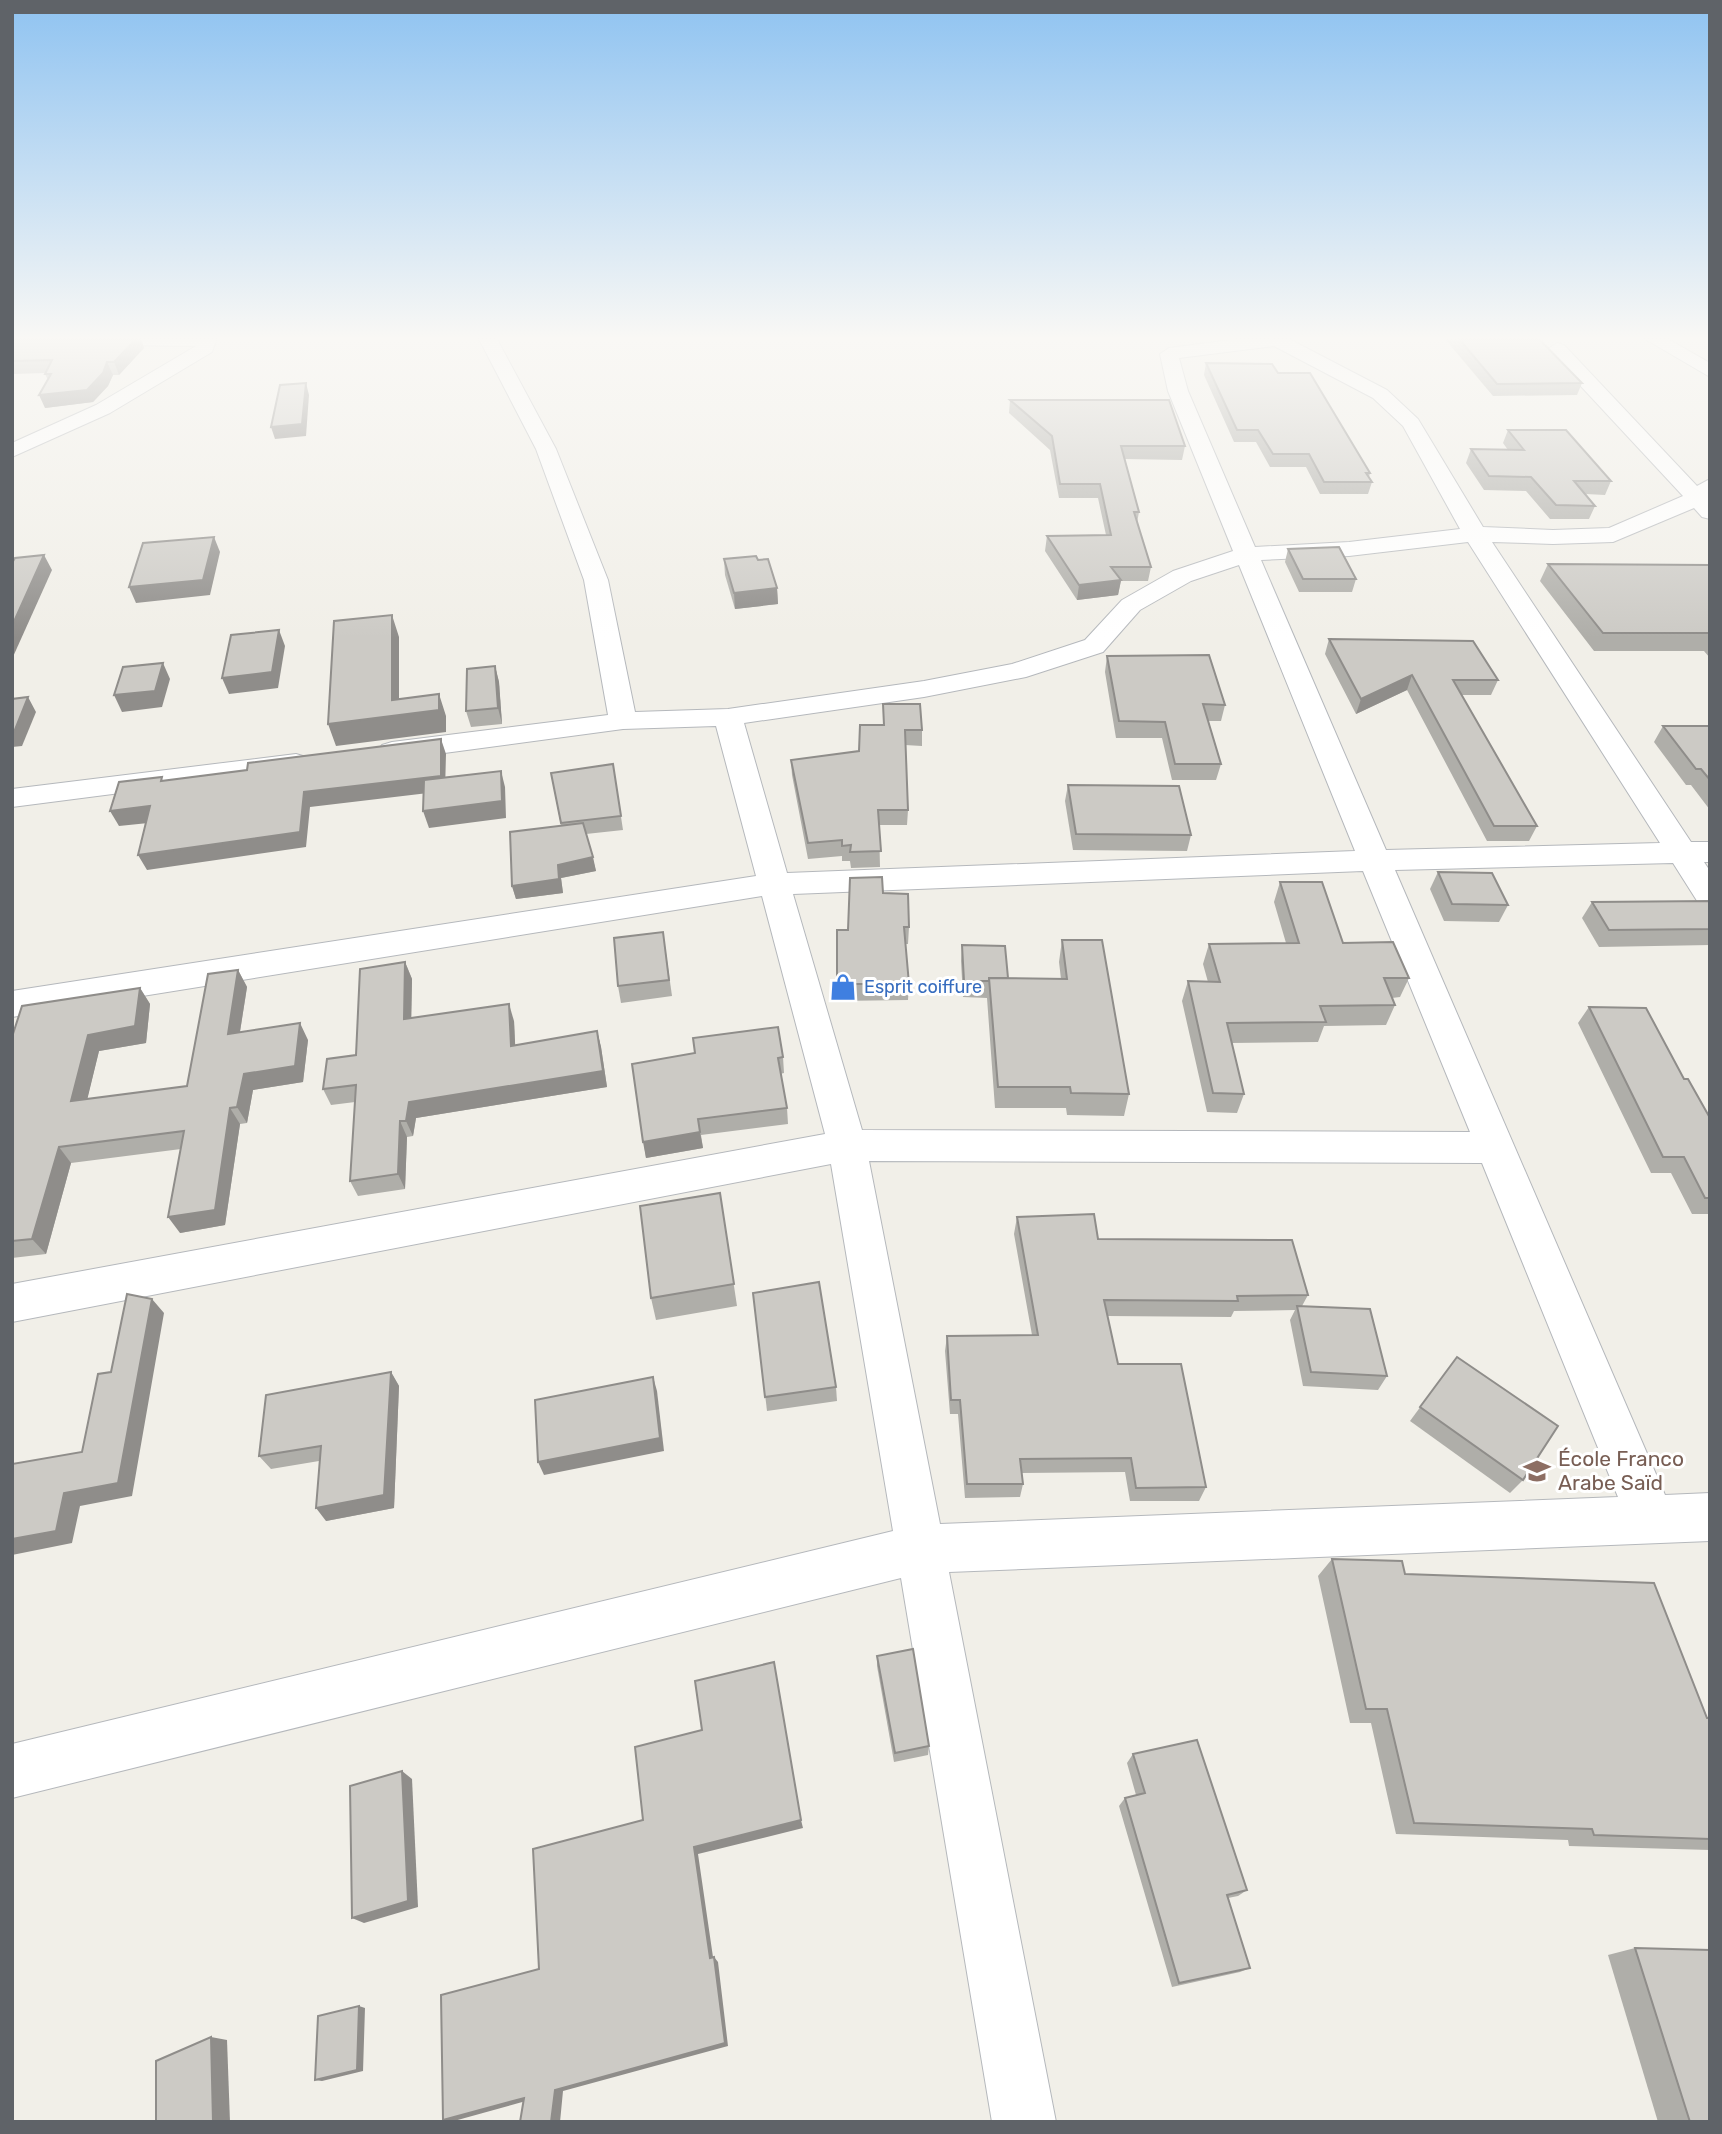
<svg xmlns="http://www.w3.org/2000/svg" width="1722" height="2134" font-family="Rubik,sans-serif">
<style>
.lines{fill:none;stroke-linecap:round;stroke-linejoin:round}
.street-casing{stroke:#b5b8bc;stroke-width:2}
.street{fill:#fff;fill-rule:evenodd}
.wall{fill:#afaea9}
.shaded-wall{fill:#8f8d8a}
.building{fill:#cccac5;stroke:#8f8d8a;stroke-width:2}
.labels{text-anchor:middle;stroke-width:6;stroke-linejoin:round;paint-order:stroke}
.shop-label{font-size:18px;fill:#366cbe;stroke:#fff;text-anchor:start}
.near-education-label{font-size:21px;fill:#785e54;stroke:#fff;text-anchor:start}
</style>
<rect width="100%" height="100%" fill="#f1efe8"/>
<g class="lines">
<defs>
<g id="street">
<polygon points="12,339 216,339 216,341 212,352 110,413 12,457 12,443 96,405 196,346 12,344"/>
<path d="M479 339H497L556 449 608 580 635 712 728 709 924 681 1012 664 1085 640 1122 600 1173 571 1233 551 1168 391 1160 354 1169 348 1239 339H1289L1387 390 1418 419 1483 527 1553 530 1609 528 1683 496 1550 353 1548 349 1557 343 1564 345 1697 486 1710 479V519L1702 517 1694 508 1613 542 1553 544 1492 542 1691 842H1710V862H1704L1710 871V907L1699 904 1673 863 1395 870 1665 1495 1710 1493V1541L949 1572 1056 2122H992L901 1578 12 1798V1744L893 1531 831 1164 12 1322V1284L825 1134 762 896 12 1017V991L756 876 716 726 623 729 392 760 382 757 378 751 382 745 392 742 608 715 584 580 536 449ZM1274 346 1373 398 1403 426 1460 529 1349 542 1255 547 1188 391 1179 358ZM1468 542 1660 843 1386 850 1261 560 1349 556ZM1239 565 1355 851 787 873 744 723 924 697 1026 677 1103 652 1140 610 1191 581ZM1363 871 1470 1132 862 1130 793 894ZM869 1161 1482 1163 1618 1497 940 1524Z"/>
<polygon points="1645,339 1668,339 1710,363 1710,377"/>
<polygon points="296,754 306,757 310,763 306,769 12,807 12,789"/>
</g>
</defs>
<use href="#street" class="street-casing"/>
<use href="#street" class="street"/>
</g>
<g class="wall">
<polygon points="12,339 141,339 144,348 119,375 113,375 108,386 93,402 45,408 48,380 45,374 45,373 12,374"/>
<polygon points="1445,339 1539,339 1582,383 1577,395 1493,396"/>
<polygon points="1206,363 1278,373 1370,473 1369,477 1372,482 1368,494 1320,494 1306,467 1270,467 1256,442 1234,442 1204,375"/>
<polygon points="1010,400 1185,446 1182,460 1125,459 1139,512 1137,523 1151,567 1148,581 1121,581 1118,595 1077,600 1045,551 1047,536 1106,535 1098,498 1059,498 1050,450 1009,413"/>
<polygon points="1508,430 1611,481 1605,495 1586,494 1595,506 1589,519 1550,519 1526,491 1484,490 1466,463 1471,449 1508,450 1503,443"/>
<polygon points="1288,549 1356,579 1352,592 1299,592 1285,562"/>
<polygon points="724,559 758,560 777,588 778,604 735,609 725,575"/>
<polygon points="1548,564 1710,565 1710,658 1704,651 1594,651 1540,581"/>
<polygon points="1329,639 1498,680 1491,695 1461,695 1537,826 1529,841 1487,841 1407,690 1356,714 1325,654"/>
<polygon points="1107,656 1225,705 1221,721 1208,721 1221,764 1216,780 1172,780 1162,738 1116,738 1105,672"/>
<polygon points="495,666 499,682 502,724 471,727 466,711"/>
<polygon points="883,704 922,730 922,746 905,745 908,810 907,825 879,825 880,867 851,868 850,861 842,861 842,856 808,859 792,775 791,760 859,751 883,725"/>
<polygon points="1663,726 1710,726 1710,810 1691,785 1686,785 1654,742"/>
<polygon points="613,764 623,830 586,834 596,871 561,878 563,893 516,899 512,886 561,826 551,773"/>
<polygon points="1068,785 1191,835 1187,851 1073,850 1065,801"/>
<polygon points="1438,872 1508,905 1499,922 1444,921 1430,889"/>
<polygon points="1280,882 1343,943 1409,978 1400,997 1392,998 1395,1005 1386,1025 1324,1026 1318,1042 1231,1043 1244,1094 1237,1113 1207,1112 1182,1001 1188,981 1208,982 1203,964 1209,944 1286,943 1274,902"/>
<polygon points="883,893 909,927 908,944 905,944 909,984 908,1000 837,1001 837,930 848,930"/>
<polygon points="1710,901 1710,945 1599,947 1582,918 1592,902"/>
<polygon points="663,932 672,996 621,1003 618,986"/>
<polygon points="1062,940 1129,1094 1124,1116 1067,1115 1066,1108 995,1108 987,998 963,997 961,961 962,945 1008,978 1061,979 1059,962"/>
<polygon points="405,962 412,979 411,1018 514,1021 515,1045 597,1031 601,1047 607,1087 416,1118 413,1136 407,1137 405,1189 358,1196 350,1181 355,1102 331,1105 323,1089 356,1055"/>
<polygon points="238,970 247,987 240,1032 308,1040 303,1082 253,1090 247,1123 240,1124 225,1225 180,1233 181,1149 71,1163 46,1254 12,1258 12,1037 140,988 150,1004 146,1043 99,1051 87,1099 187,1086"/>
<polygon points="1589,1007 1684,1079 1710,1118 1710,1214 1692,1214 1671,1173 1651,1173 1578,1023"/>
<polygon points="783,1057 784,1073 780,1074 787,1108 788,1124 701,1135 703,1148 646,1158 632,1064"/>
<polygon points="720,1193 737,1306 656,1320 651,1298"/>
<polygon points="1017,1217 1308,1295 1302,1306 1387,1376 1378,1390 1303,1386 1290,1320 1295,1310 1234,1311 1231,1317 1107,1316 1118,1364 1206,1487 1199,1501 1130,1501 1125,1472 1022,1473 1023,1484 1020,1497 965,1498 958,1414 950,1414 945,1351 947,1336 1032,1335 1014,1234"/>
<polygon points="753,1293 836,1387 837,1401 767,1411"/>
<polygon points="1457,1357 1523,1480 1510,1493 1410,1421"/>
<polygon points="391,1372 399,1386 394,1508 326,1521 319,1461 271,1469 259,1456"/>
<polygon points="1332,1559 1405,1574 1710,1720 1710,1850 1569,1846 1568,1840 1396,1834 1371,1723 1350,1723 1318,1576"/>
<polygon points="877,1656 929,1746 928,1755 894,1762 877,1666"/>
<polygon points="1133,1754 1247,1890 1238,1896 1228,1898 1250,1968 1240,1972 1172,1987 1119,1806 1125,1798 1136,1795 1127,1763"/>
<polygon points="1635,1948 1710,2122 1658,2122 1608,1955"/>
</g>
<g class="shaded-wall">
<polygon points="136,339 141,339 144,348 119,375 114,362"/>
<polygon points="107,362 113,375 108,386 93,402 45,408 39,395"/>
<polygon points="306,383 309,395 306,436 275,439 271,427"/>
<polygon points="214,537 220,552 210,595 136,603 129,587"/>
<polygon points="44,555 52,570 12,659 12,626"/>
<polygon points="1121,580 1118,595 1077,600 1079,585"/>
<polygon points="777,588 778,604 735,609 734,593"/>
<polygon points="392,615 399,637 399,715 439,694 446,716 446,732 336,746 328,724 392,700"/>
<polygon points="279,630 285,646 278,688 229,694 222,678"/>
<polygon points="163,663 170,679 162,707 122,712 114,695"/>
<polygon points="495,666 499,682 502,724 498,708"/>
<polygon points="1412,675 1407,690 1356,714 1361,699"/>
<polygon points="28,697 36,712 22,746 12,747 12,732"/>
<polygon points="441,739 446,754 445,791 310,807 306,847 147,870 138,855"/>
<polygon points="501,771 505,787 506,818 429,828 423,811"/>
<polygon points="150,806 158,822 119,826 110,811"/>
<polygon points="593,857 596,871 561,878 563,893 516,899 512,886 558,865"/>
<polygon points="405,962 412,979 411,1035 404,1019"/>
<polygon points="238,970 247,987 237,1050 228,1034"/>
<polygon points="140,988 150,1004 146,1043 99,1051 83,1117 71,1101 88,1035"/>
<polygon points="509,1004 514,1021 516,1062 511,1046"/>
<polygon points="300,1023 308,1040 303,1082 253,1090 247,1123 237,1107 244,1074"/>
<polygon points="597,1031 601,1047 607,1087 416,1118 413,1136 406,1121 409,1102"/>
<polygon points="230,1108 240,1124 225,1225 180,1233 168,1217"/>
<polygon points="400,1121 407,1137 405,1189 398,1174"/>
<polygon points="700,1132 703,1148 646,1158 643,1142"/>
<polygon points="59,1147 71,1163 46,1254 32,1239"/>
<polygon points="152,1299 164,1313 132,1496 80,1506 72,1543 12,1555 12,1539 64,1493"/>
<polygon points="391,1372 399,1386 394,1508 326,1521 316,1508"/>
<polygon points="653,1377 657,1391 664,1451 544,1475 538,1462"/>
<polygon points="402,1771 412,1779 418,1907 364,1923 352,1918"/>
<polygon points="801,1820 803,1828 698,1854 714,1964 710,1958 694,1847"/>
<polygon points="714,1957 718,1962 728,2046 563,2091 560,2122 551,2122 555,2090"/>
<polygon points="359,2006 365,2008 363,2071 322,2081 315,2080"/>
<polygon points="211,2037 227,2040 230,2122 213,2122"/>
<polygon points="524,2098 533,2099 454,2121 443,2120"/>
</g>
<g class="building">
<polygon points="12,339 136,339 114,362 107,362 103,373 87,390 39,395 51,374 45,374 52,360 12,361"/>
<polygon points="1459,339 1539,339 1582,383 1497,384"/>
<polygon points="1206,363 1272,364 1278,373 1310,373 1370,473 1366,473 1372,482 1324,482 1309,454 1273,454 1258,430 1237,430"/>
<polygon points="306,383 302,424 271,427 280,385"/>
<polygon points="1010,400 1169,400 1185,446 1121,446 1139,512 1134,512 1151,567 1111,567 1121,580 1079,585 1047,536 1111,535 1100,484 1060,484 1052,436"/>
<polygon points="1508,430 1566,430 1611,481 1574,481 1595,506 1556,505 1531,477 1489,476 1471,449 1524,450"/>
<polygon points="214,537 203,580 129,587 143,543"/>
<polygon points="1339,547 1356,579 1303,579 1288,549"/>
<polygon points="44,555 12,626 12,563 15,558"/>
<polygon points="756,556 758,560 768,559 777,588 734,593 724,559"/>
<polygon points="1548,564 1710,565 1710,633 1603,633"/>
<polygon points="392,615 392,700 439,694 439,710 328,724 334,621"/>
<polygon points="279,630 272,672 222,678 231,635"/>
<polygon points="1329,639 1473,641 1498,680 1453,680 1537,826 1494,826 1412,675 1361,699"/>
<polygon points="1209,655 1225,705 1203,704 1221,764 1175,764 1165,722 1119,721 1107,656"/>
<polygon points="163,663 155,691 114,695 123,667"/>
<polygon points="495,666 498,708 466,711 467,669"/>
<polygon points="28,697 14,732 12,732 12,699"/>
<polygon points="883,704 920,704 922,730 905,730 908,810 878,810 881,851 850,852 851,845 842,846 842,840 808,843 791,760 859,751 860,725 884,725"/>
<polygon points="1663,726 1710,726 1710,780 1701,769 1696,769"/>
<polygon points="441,739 441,776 304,792 300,832 138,855 150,806 110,811 119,782 162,777 161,781 247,770 248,763"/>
<polygon points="613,764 621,816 561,823 551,773"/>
<polygon points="501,771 502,801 423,811 424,780"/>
<polygon points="1068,785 1179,786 1191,835 1076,834"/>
<polygon points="583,823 593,857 558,865 559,879 512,886 510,832"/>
<polygon points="1438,872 1492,873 1508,905 1452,904"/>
<polygon points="882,877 883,893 908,894 909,927 904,927 909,984 837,984 837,930 848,930 850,878"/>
<polygon points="1280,882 1322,882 1343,943 1393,942 1409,978 1384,978 1395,1005 1320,1006 1326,1022 1227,1023 1244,1094 1213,1093 1188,981 1220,982 1209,944 1299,943"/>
<polygon points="1710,901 1710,929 1609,930 1592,902"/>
<polygon points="663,932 669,980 618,986 614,938"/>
<polygon points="1062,940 1102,940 1129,1094 1071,1093 1070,1087 998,1087 989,978 1067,979"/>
<polygon points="962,945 1005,946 1008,978 989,978 989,981 964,981"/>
<polygon points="405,962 404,1019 509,1004 511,1046 597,1031 603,1071 409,1102 406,1121 400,1121 398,1174 350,1181 356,1085 323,1089 327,1059 356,1055 360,969"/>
<polygon points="238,970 228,1034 300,1023 295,1066 244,1074 237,1107 230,1108 215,1210 168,1217 184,1131 59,1147 32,1239 12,1241 12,1037 22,1006 140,988 135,1026 88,1035 71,1101 187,1086 208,974"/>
<polygon points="1589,1007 1646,1008 1684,1079 1688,1079 1710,1118 1710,1198 1705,1198 1684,1157 1663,1157"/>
<polygon points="778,1027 783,1057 778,1058 787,1108 698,1119 700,1132 643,1142 632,1064 695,1053 693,1038"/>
<polygon points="720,1193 734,1284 651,1298 640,1206"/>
<polygon points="1094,1214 1098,1239 1292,1240 1308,1295 1237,1296 1238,1301 1104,1300 1118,1364 1181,1364 1206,1487 1136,1488 1131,1458 1020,1459 1023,1484 967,1484 960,1400 951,1400 947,1336 1038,1335 1017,1217"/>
<polygon points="819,1282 836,1387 765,1397 753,1293"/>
<polygon points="127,1294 152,1299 118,1483 64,1493 56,1531 12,1539 12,1464 82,1452 98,1374 111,1372"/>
<polygon points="1297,1306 1370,1309 1387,1376 1311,1372"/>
<polygon points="1457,1357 1558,1426 1523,1480 1420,1407"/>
<polygon points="391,1372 384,1495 316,1508 321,1446 259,1456 266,1395"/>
<polygon points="653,1377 660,1438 538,1462 535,1400"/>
<polygon points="1332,1559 1402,1561 1405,1574 1654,1583 1707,1718 1709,1718 1710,1720 1710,1839 1594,1835 1592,1829 1414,1823 1387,1709 1366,1709"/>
<polygon points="913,1649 929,1746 895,1753 877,1656"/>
<polygon points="774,1662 801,1820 694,1847 710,1958 714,1957 725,2043 555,2090 551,2122 520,2122 524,2098 443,2120 441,1995 539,1969 533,1849 643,1820 635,1747 702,1730 695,1681"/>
<polygon points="1197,1740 1247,1890 1227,1895 1250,1968 1179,1983 1125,1798 1145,1793 1133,1754"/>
<polygon points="402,1771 408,1901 352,1918 350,1786"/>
<polygon points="1635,1948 1710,1950 1710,2122 1690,2122"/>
<polygon points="359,2006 357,2070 315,2080 318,2016"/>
<polygon points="211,2037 213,2122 156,2122 156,2061"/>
</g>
<linearGradient id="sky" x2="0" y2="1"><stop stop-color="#8fc3f1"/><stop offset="0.53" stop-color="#f9f8f5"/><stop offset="1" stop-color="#f9f8f5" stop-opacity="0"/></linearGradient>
<rect width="1722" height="638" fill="url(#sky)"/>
<defs>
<symbol id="shop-bare" viewBox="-9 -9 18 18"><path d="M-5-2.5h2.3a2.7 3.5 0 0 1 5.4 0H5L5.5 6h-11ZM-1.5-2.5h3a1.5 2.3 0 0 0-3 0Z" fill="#3f7fe0" stroke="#fff" stroke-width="2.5" paint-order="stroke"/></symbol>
<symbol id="school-bare" viewBox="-9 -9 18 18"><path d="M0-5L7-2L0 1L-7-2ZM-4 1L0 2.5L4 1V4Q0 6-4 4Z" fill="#8d6e63" stroke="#fff" stroke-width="2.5" paint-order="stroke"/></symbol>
</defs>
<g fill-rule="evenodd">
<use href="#shop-bare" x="824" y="968" width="38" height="38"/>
<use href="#school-bare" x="1518" y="1452" width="38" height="38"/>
</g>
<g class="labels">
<g class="shop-label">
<text x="864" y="993">Esprit coiffure</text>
</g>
<g class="near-education-label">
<text x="1558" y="1466">École Franco<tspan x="1558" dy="24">Arabe Saïd</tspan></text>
</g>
</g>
<rect width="1722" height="2134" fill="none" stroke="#5f6368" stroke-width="28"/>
</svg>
